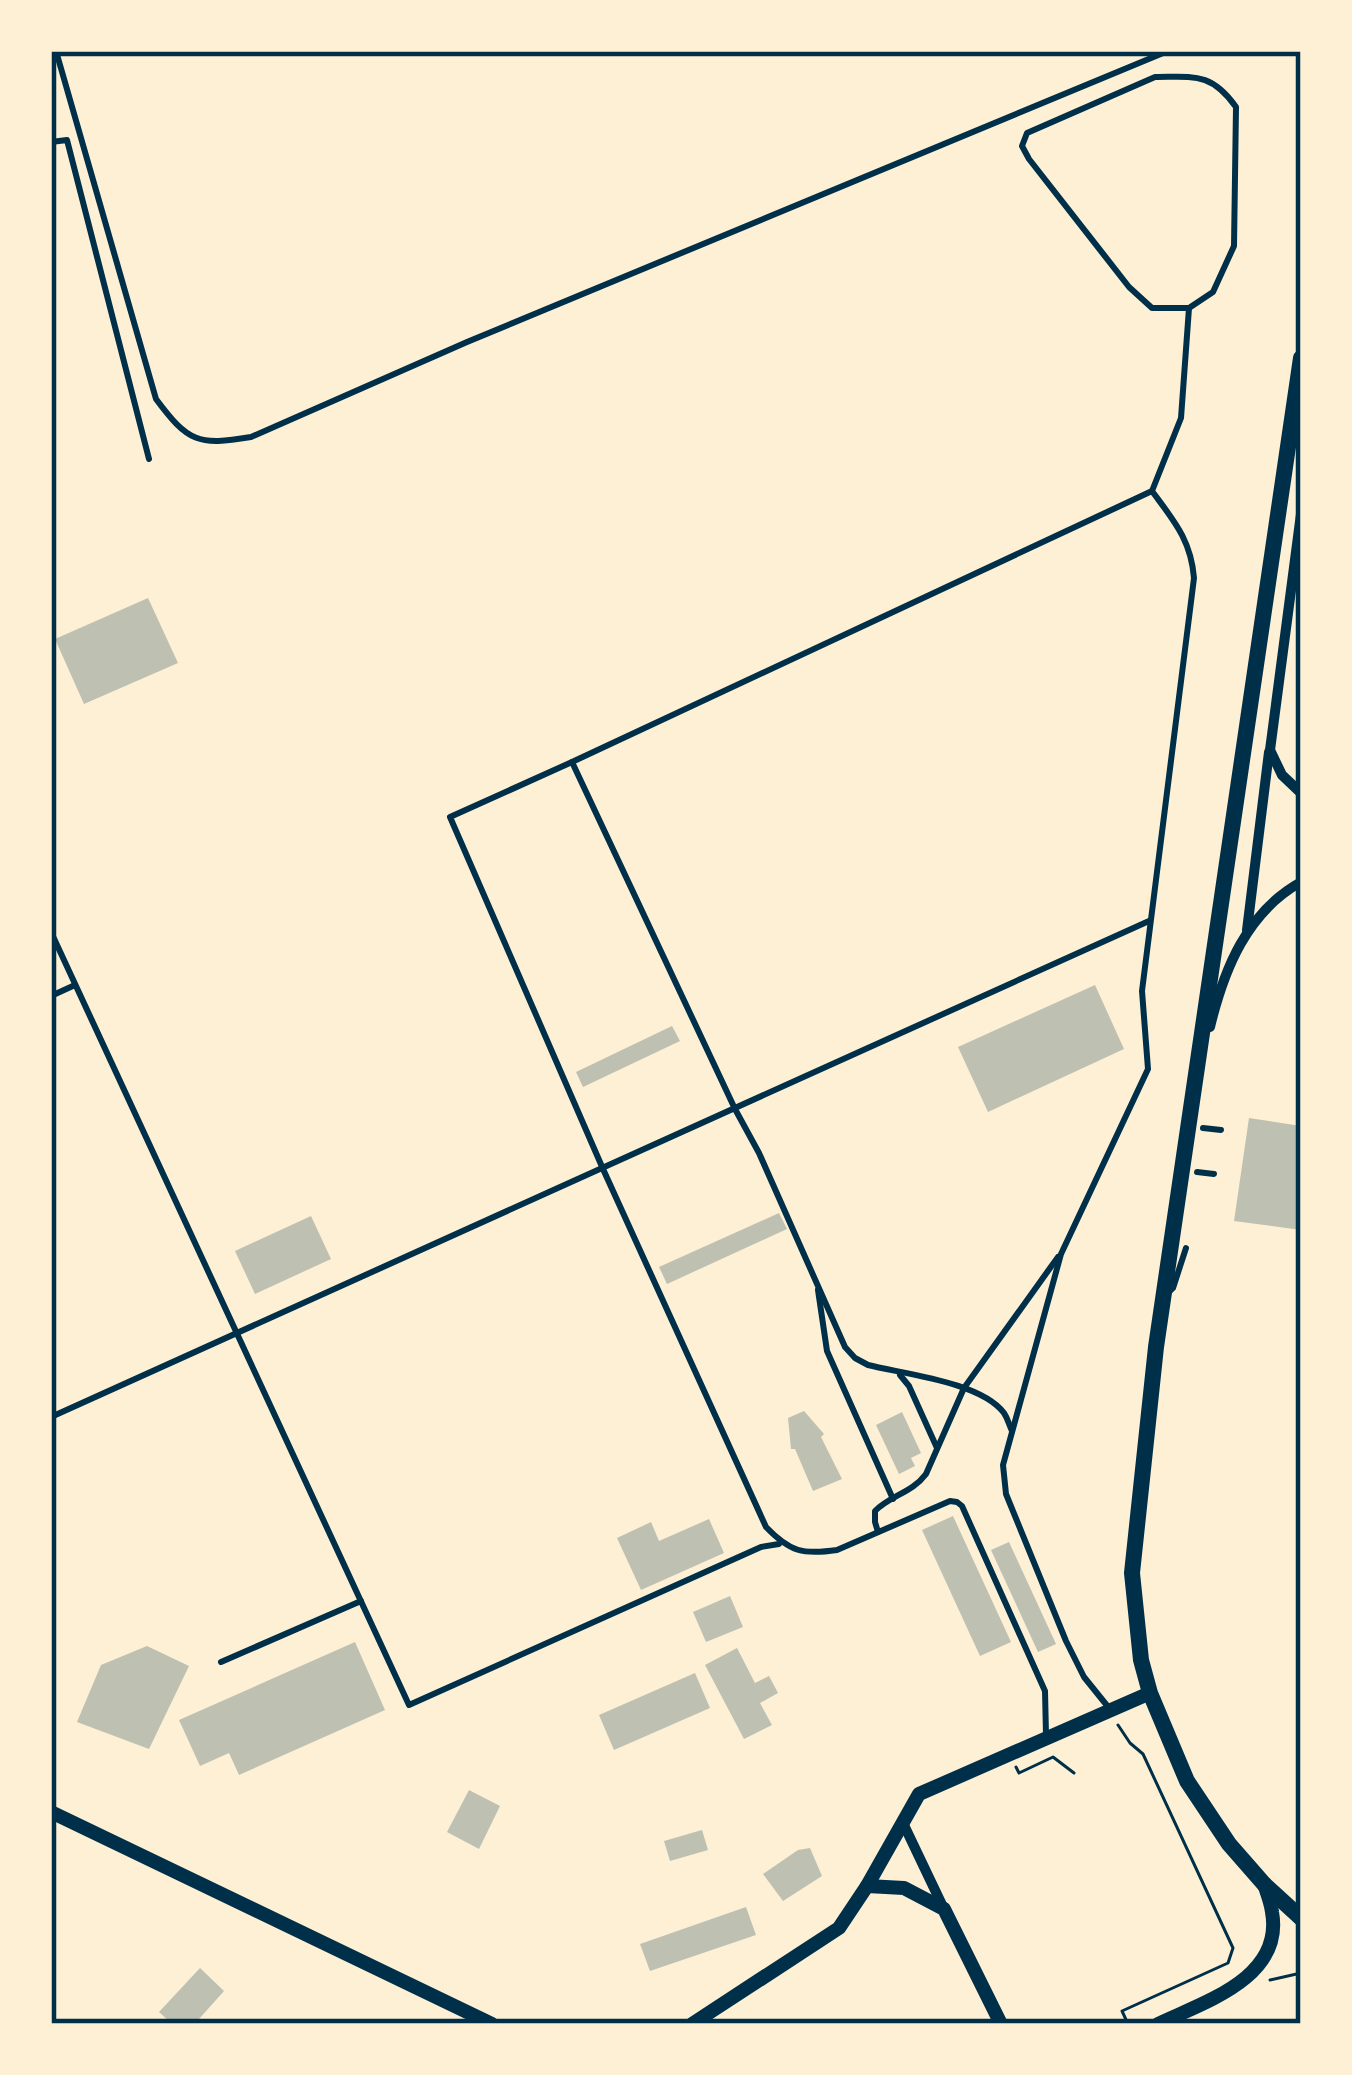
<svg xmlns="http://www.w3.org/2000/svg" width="1352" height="2075" font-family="'Public Sans',sans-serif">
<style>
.building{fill:#bec0b2}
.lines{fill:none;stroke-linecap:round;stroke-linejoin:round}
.path{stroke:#003049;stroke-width:3}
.service{stroke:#003049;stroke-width:6}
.minor{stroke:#003049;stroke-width:10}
.tertiary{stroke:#003049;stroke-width:14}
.primary{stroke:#003049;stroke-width:16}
.neatline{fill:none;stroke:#003049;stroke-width:4.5}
</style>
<rect width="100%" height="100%" fill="#fdf0d5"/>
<g class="building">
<polygon points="148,598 178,663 84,704 55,639"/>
<polygon points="1095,985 1124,1049 988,1112 958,1047"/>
<polygon points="672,1026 680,1041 583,1087 576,1072"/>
<polygon points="1249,1118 1301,1126 1301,1230 1234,1221"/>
<polygon points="779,1213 787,1229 667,1284 659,1267"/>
<polygon points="311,1216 331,1259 255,1294 235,1251"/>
<polygon points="804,1411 824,1434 821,1437 842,1479 813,1491 795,1449 791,1449 788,1418"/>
<polygon points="902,1412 921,1453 911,1458 915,1466 899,1474 876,1425"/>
<polygon points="953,1516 1011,1642 980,1656 922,1530"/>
<polygon points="709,1519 724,1553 641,1590 617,1538 651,1522 659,1541"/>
<polygon points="1009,1542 1056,1644 1038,1652 991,1550"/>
<polygon points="730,1596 743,1627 706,1642 693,1612"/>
<polygon points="355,1642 385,1710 239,1775 229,1753 200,1766 179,1720"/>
<polygon points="147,1646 189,1666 149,1749 77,1722 101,1665"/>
<polygon points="737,1648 755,1683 769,1676 778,1693 760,1703 772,1725 744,1739 705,1665"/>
<polygon points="695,1673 710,1708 614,1750 599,1715"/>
<polygon points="469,1790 500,1806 479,1849 447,1832"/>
<polygon points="702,1830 708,1850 670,1861 664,1841"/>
<polygon points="810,1848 822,1876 783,1901 763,1874 798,1850"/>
<polygon points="746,1907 756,1935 650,1971 640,1944"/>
<polygon points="200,1968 224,1991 199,2019 204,2024 172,2024 159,2012"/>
</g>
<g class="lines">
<g class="path">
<polyline points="1118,1725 1130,1743 1143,1754 1233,1948 1228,1963 1122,2011 1128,2024"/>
<polyline points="1016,1767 1019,1773 1053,1757 1074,1773"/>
<polyline points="1270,1980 1301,1973"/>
</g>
<g class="service">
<path d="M56 51 156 399C188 442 198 446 251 437L467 342 1168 51"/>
<path d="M1155 77C1194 77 1211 72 1236 107L1234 246 1213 292 1189 308H1152L1129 287 1029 159 1022 146 1027 133Z"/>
<polyline points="51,142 67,140 149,459"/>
<polyline points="572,762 1152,491"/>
<polyline points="51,932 409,1705 761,1547 779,1544"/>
<polyline points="51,996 75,985"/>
<polyline points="1203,1128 1221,1130"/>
<polyline points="1197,1172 1214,1174"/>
<polyline points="818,1290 827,1351 893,1499"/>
<polyline points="1167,1294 1173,1288 1186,1248"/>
<polyline points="900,1375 909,1386 937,1448"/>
<polyline points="51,1417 1149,921"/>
<path d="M1012 1431C1009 1425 1008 1419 1004 1413 981 1382 904 1374 868 1365L855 1358 845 1347 759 1153 735 1109 572 762 450 817 603 1169 766 1527C790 1552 803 1555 837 1550L950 1501 957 1502 962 1506 1045 1691 1046 1735"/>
<path d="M878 1532 875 1522V1511C891 1495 912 1493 926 1474L964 1388 1058 1257"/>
<polyline points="221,1662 361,1601"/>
<path d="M1109 1708 1084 1677 1066 1641 1006 1494 1003 1465 1061 1254 1148 1069 1142 991 1194 578C1191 540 1174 521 1152 491L1181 418 1189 308"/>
</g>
<g class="minor">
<polyline points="1301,514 1270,750 1282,775 1301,793"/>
<polyline points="1247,930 1269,752"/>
<path d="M1210 1027C1224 969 1247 912 1301 882"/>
<polyline points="903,1823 944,1909"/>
</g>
<g class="tertiary">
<polyline points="51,1812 492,2024"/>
<polyline points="867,1886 904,1888 944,1909 1001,2024"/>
<polyline points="692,2024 839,1928 867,1886 919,1794 1150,1693"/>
<path d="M1158 2024C1204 2002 1284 1978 1272 1912 1271 1903 1267 1893 1264 1884"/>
</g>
<polyline class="primary" points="1301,358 1156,1347 1132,1573 1141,1660 1150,1693 1187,1781 1229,1844 1264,1884 1301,1918"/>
</g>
<rect width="1352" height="2075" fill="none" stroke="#fdf0d5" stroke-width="108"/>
<rect x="54" y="54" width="1244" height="1967" class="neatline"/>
</svg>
